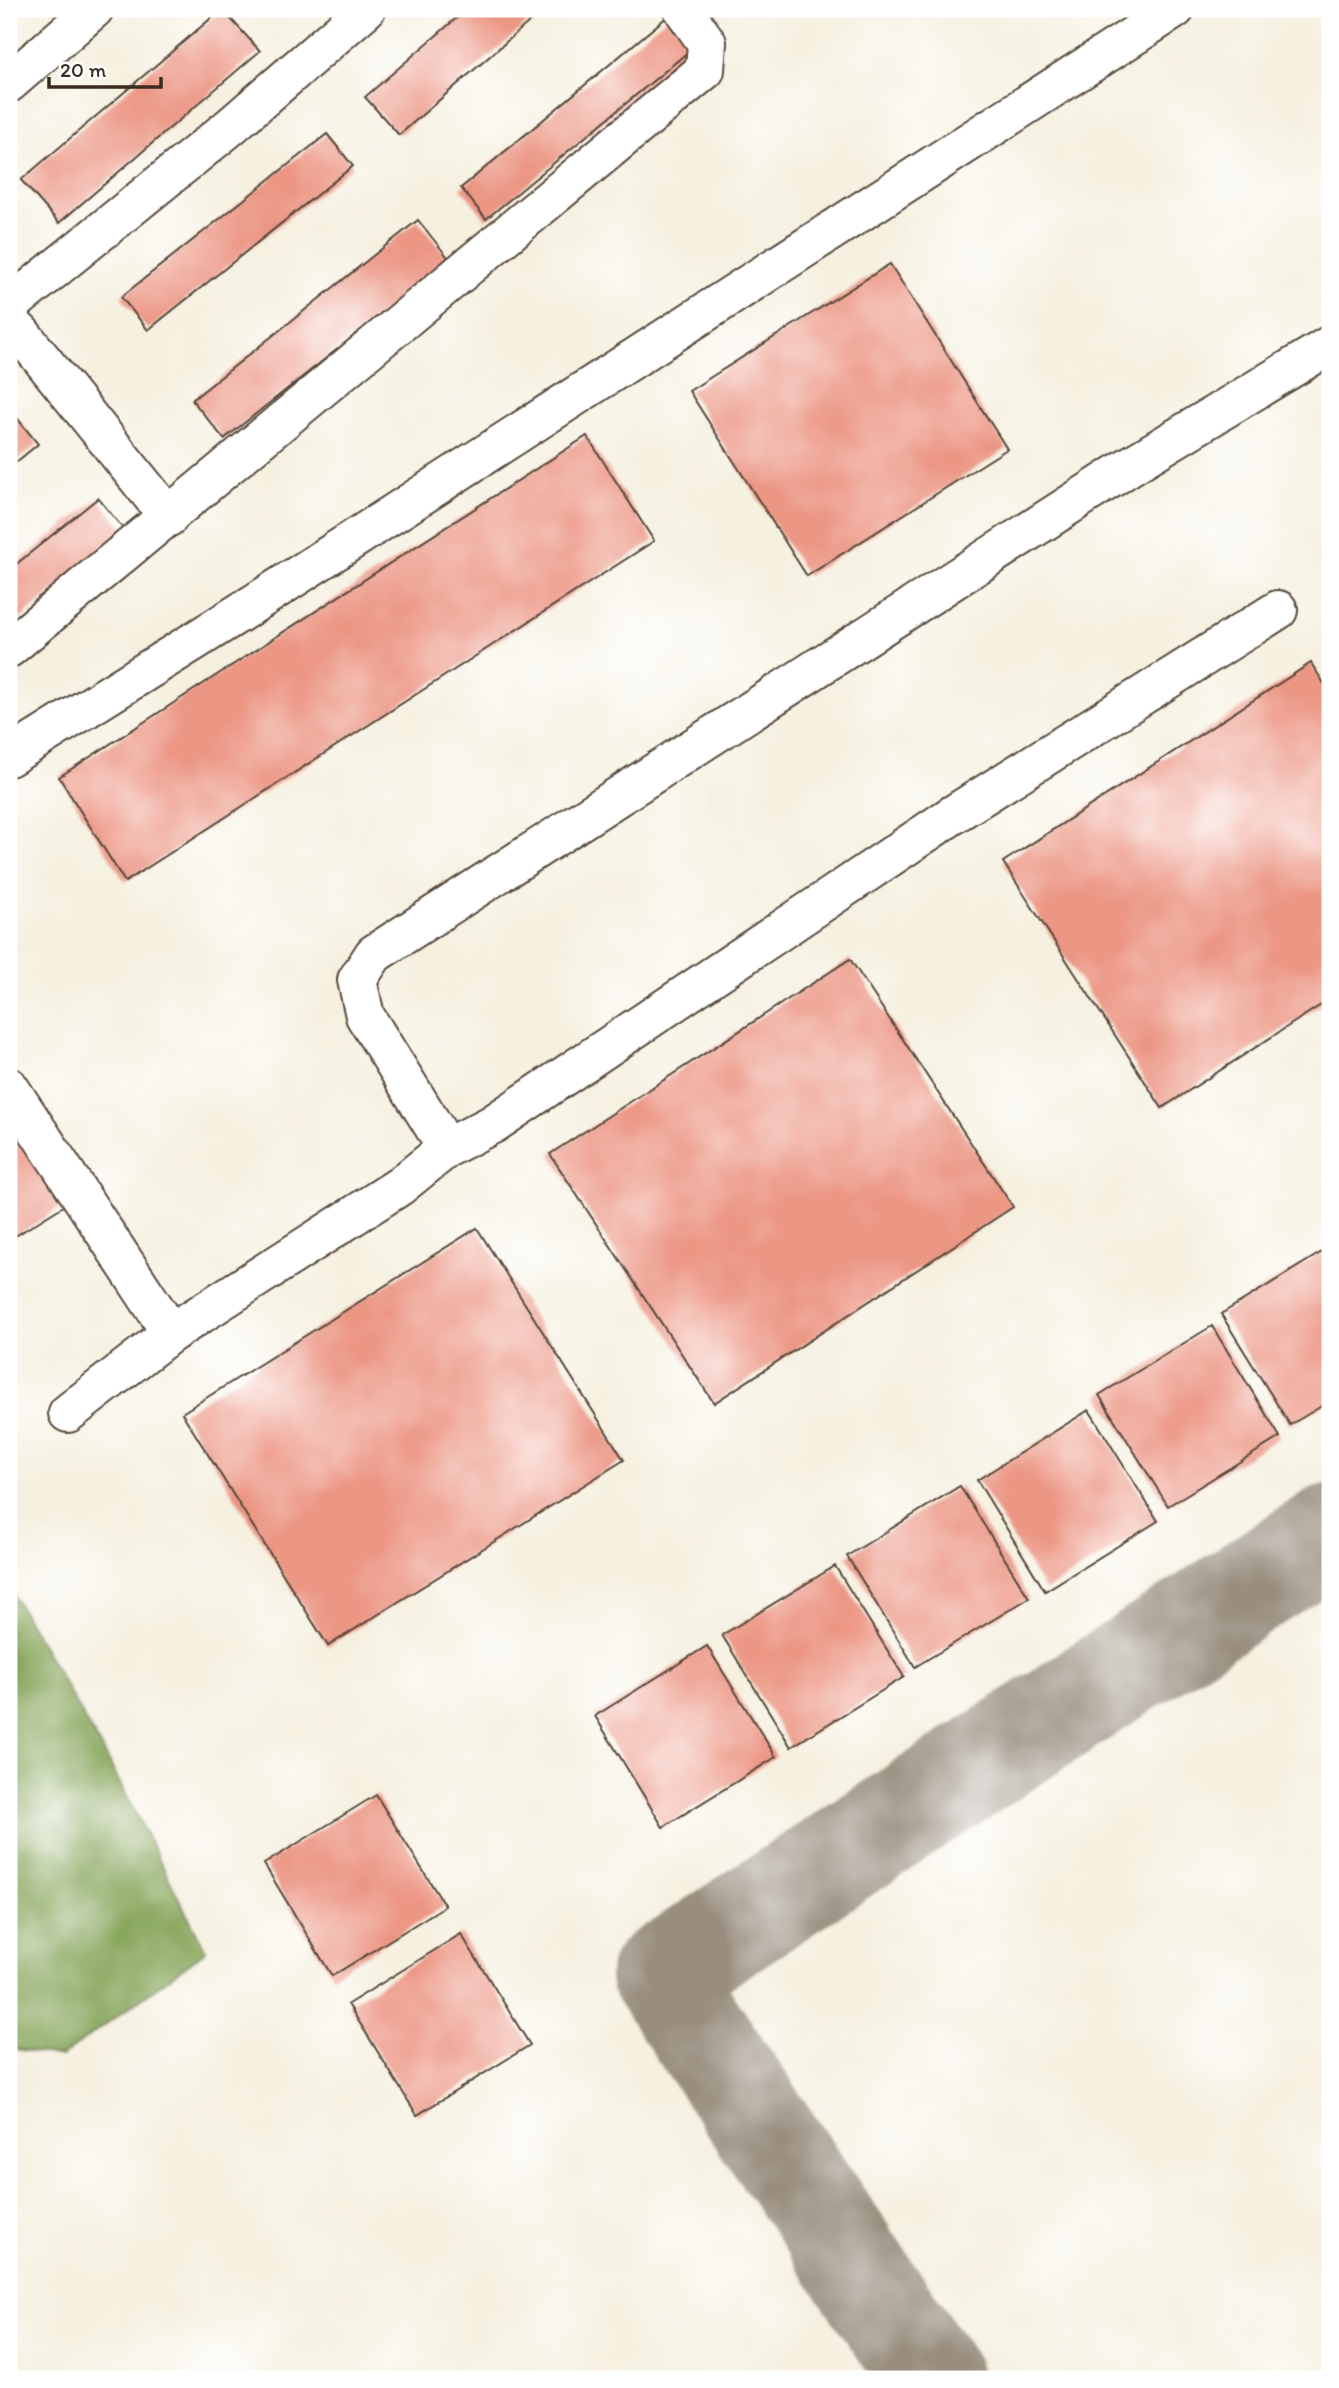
<svg xmlns="http://www.w3.org/2000/svg" width="1339" height="2388" font-family="Itim,sans-serif">
<style>
.forest{fill:#85a458;stroke:#60673b;stroke-width:2}
.lines{fill:none;stroke-linecap:round;stroke-linejoin:round}
.taxiway{stroke:#988d7e;stroke-width:100}
.building{fill:#ec9684}
.minor-casing{stroke:#57483b;stroke-width:42}
.minor{stroke:#fff;stroke-width:38}
</style>
<rect width="100%" height="100%" fill="#fff"/>
<filter id="ink" filterUnits="userSpaceOnUse"><feTurbulence type="fractalNoise" baseFrequency=".0143" numOctaves="2"/><feDisplacementMap in="SourceGraphic" scale="14" xChannelSelector="R" yChannelSelector="G"/><feConvolveMatrix kernelMatrix="1 2 1 2 8 2 1 2 1" color-interpolation-filters="sRGB"/></filter>
<filter id="wash" filterUnits="userSpaceOnUse"><feTurbulence type="fractalNoise" baseFrequency=".00686" numOctaves="4" result="noise"/><feDisplacementMap in="SourceGraphic" scale="28" xChannelSelector="R" yChannelSelector="G"/><feGaussianBlur stdDeviation="1.57" result="paint"/><feColorMatrix in="noise" values="0 0 0 0 0 0 0 0 0 0 0 0 0 0 0 0 0 1.4 0 .05"/><feComposite in="paint" operator="in"/></filter>
<g filter="url(#wash)">
<rect width="100%" height="100%" fill="#f5f0df"/>
<polygon class="forest" points="9,1588 106,1756 206,1951 61,2057 9,2048"/>
<g class="lines">
<polyline class="taxiway" points="932,2379 660,1975 1330,1534"/>
</g>
<g id="blocks">
<g class="building">
<polygon points="222,9 260,51 59,223 21,180"/>
<polygon points="467,9 544,9 399,135 365,97"/>
<polygon points="668,16 694,47 486,219 461,188"/>
<polygon points="327,134 353,166 148,330 121,297"/>
<polygon points="418,220 450,260 224,439 192,400"/>
<polygon points="890,264 1007,449 807,576 689,391"/>
<polygon points="9,408 38,444 9,468"/>
<polygon points="587,436 654,541 125,882 59,777"/>
<polygon points="98,498 126,532 9,628 9,570"/>
<polygon points="1311,663 1330,693 1330,999 1162,1108 1003,862"/>
<polygon points="850,959 1013,1207 714,1403 550,1154"/>
<polygon points="9,1116 65,1205 9,1240"/>
<polygon points="477,1228 624,1460 328,1646 182,1413"/>
<polygon points="1330,1247 1330,1401 1290,1425 1221,1314"/>
<polygon points="1212,1326 1280,1437 1168,1506 1099,1395"/>
<polygon points="1089,1410 1158,1521 1045,1591 977,1480"/>
<polygon points="960,1486 1029,1598 915,1667 847,1556"/>
<polygon points="835,1566 904,1677 791,1747 722,1635"/>
<polygon points="707,1646 776,1757 663,1827 595,1716"/>
<polygon points="376,1795 445,1906 332,1976 264,1864"/>
<polygon points="461,1934 530,2045 417,2115 348,2004"/>
</g>
</g>
</g>
<g filter="url(#ink)">
<use href="#blocks" fill-opacity="0" stroke="#57483b" stroke-width="2"/>
<g class="lines">
<defs>
<g id="minor">
<polyline points="9,83 94,9"/>
<polyline points="9,306 230,127 366,9"/>
<polyline points="9,323 20,332 169,517"/>
<polyline points="9,648 705,70 707,43 683,9"/>
<polyline points="9,757 255,603 1175,9"/>
<polyline points="9,1087 171,1333"/>
<polyline points="447,1148 365,1016 357,980 374,954 1130,466 1330,345"/>
<polyline points="68,1413 171,1333 400,1186 447,1148 493,1124 954,814 1278,610"/>
</g>
</defs>
<use href="#minor" class="minor-casing"/>
<use href="#minor" class="minor"/>
</g>
</g>
<rect width="1339" height="2388" fill="none" stroke="#fff" stroke-width="35"/>
<path d="M49 77v10h112v-10" fill="none" stroke="#3b2a1e" stroke-width="3.5"/>
<text x="60" y="77" font-size="21" fill="#3b2a1e" stroke="#ffffff" stroke-width="5" paint-order="stroke">20 m</text>
</svg>
